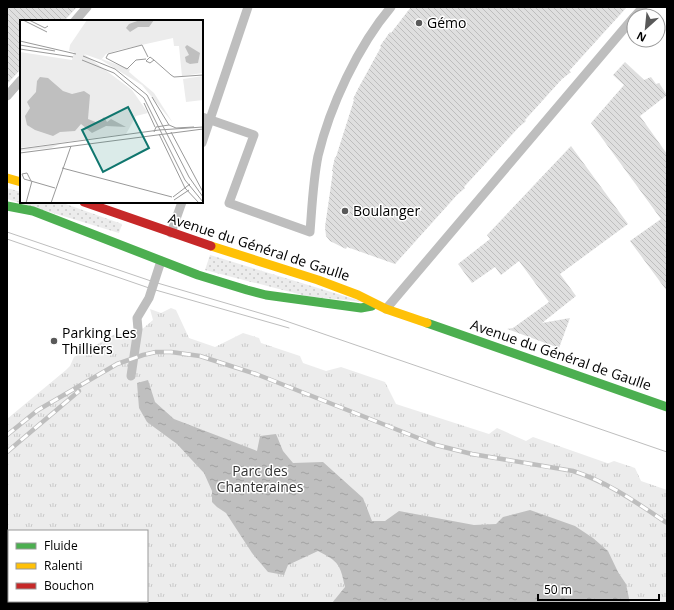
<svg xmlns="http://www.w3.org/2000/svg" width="674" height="610" font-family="'Open Sans',sans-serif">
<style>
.grass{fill:url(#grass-dots)}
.park{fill:url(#park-tufts);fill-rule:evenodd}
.water{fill:url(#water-ripples)}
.building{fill:url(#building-back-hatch)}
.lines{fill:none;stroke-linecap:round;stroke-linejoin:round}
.lane{stroke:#bebebe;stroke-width:9}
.fast{stroke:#4caf50;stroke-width:9}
.slow{stroke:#ffc107;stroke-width:9}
.jam{stroke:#c62828;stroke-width:9}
.tram{stroke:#bebebe;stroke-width:1}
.rail-casing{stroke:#bebebe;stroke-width:4.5}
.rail{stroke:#fff;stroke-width:3;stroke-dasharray:9;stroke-linecap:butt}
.poi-dot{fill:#595959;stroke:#fff;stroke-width:1.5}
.labels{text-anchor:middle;stroke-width:3;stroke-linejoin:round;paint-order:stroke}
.poi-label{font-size:14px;fill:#000;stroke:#fff;text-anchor:start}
.street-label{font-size:14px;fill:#000;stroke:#fff}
.park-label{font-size:14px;fill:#333;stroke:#fff}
.inset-road{fill:none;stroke:#999;stroke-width:1}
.view{fill:#0f766e;fill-opacity:0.15;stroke:#0f766e;stroke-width:2}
.inset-edge{fill:none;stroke:#000;stroke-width:2}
</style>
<defs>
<pattern id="grass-dots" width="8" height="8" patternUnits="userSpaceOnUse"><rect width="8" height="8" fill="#ececec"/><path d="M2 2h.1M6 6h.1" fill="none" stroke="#c9c9c9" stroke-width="1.8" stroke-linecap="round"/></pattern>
<pattern id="park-tufts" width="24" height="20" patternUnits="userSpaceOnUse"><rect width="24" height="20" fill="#ececec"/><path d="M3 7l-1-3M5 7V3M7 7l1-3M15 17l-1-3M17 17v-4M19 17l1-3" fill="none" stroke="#c9c9c9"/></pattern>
<pattern id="water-ripples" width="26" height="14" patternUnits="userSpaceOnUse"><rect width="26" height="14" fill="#bfbfbf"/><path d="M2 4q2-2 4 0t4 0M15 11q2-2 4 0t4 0" fill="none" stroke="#a2a2a2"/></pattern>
<pattern id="building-back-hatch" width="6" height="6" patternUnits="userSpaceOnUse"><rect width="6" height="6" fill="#dfdfdf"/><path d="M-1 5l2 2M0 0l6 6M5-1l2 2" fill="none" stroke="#bebebe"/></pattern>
</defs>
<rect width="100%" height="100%" fill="#fff"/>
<g class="grass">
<polygon points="7,188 21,192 21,202 60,202 122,224 119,233 7,199"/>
<polygon points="210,255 364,302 306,296 205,270"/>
</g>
<path class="park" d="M171 308 176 310 189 338 215 347 243 333 259 338 261 343 300 356 303 363 326 371 341 367 385 382 396 404 399 405 489 434 497 428 526 441 533 437 607 463H609L614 461 635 468 641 481 667 490V603H7V419L66 370 70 366 74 357 117 333 133 337 153 320 150 309 161 313ZM9 531H147V601H9Z"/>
<path class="water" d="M148 380 155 402 174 419 257 451 260 436 276 434 283 451 293 463 323 462 363 498 372 521H385L399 511 474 525 496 524 503 517 530 510 575 526 593 538 608 551 618 572 626 584 630 603H332L345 587C340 564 339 562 318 551L288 565 284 575 268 572 252 553 226 513 217 507 212 502V491L204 473 177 444 147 422 139 408 137 383Z"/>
<g class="building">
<polygon points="7,7 77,7 64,21 21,21 21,69 7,84"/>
<polygon points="411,7 627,7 569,71 571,72 562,79 525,120 526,121 519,127 464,187 465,188 457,195 395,264 347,247 346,249 330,241 326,236 325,227 333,171 332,171 335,157 336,157 354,100 353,99 359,87 381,47 380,46 390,32 391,33"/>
<polygon points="625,62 644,80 651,77 656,84 659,83 667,95 640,116 667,154 667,291 630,241 661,219 591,123 624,85 613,75"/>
<polygon points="571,146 628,224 560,274 576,296 542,323 570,318 559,348 507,329 513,328 549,302 519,261 501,275 495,267 472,283 458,264 490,239 487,235"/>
</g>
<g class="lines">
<g class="lane">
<polyline points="635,16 643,7"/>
<polyline points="75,21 87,7"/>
<polyline points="7,96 21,80"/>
<path d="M202 117 254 135 229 203 310 232C312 207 313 181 318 156 330 106 358 46 391 7"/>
<polyline points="202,143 248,7"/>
<polyline points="171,233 182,202"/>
<polyline points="386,309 634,17"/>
<polyline points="131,376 138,329 137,318 149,298 161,261"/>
</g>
<g class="fast">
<polyline points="7,206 33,211 198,275 247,290 266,295 361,308 372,306"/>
<polyline points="427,323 667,407"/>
</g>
<g class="slow">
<polyline points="7,178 21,182"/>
<polyline points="211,246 318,280 358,295 386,309 427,323"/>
</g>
<polyline class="jam" points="84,202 211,246"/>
<g class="tram">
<polyline points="7,232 154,282 280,319 667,452"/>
<polyline points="7,239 152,289 289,328"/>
</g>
<defs>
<g id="rail">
<path d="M7 435 38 410 117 364 143 355 156 352H171L200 356 256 374 436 445 472 454 573 471C608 482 637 503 667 523"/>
<polyline points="7,452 79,391"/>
</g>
</defs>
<use href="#rail" class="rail-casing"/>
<use href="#rail" class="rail"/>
</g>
<g class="poi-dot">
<circle cx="419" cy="23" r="4"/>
<circle cx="345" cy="211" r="4"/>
<circle cx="54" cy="341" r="4"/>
</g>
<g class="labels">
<g class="poi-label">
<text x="427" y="28">Gémo</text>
<text x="353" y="216">Boulanger</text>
<text x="62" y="338">Parking Les<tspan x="62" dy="16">Thilliers</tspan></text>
</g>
<g class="street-label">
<text transform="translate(259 247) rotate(18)" y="5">Avenue du Général de Gaulle</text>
<text transform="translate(561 355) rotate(19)" y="5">Avenue du Général de Gaulle</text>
</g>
<g class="park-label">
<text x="260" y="476">Parc des<tspan x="260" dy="16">Chanteraines</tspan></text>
</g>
</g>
<g transform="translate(20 20)">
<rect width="183" height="183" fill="#fff"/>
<path d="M40 124 31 128 0 131V129Z" fill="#ececec"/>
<path d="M82 39 110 49 109 52 134 73 153 103 122 65 81 40Z" fill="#ececec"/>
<path d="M183 56V80L166 82 163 59Z" fill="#ececec"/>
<path d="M67 0H183V53L162 56 159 26H154L153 18 99 30 86 34 81 40 64 34 112 70 128 93 116 96 106 114 0 128V32L52 40 54 32 49 31 50 25Z" fill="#ececec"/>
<path d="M120 0H134L129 7H118L110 12 106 8 109 4ZM167 25 180 33 178 43 170 44 166 42 165 37 169 35 165 27ZM20 57 28 58 43 71 52 74 64 71 70 75 68 99 78 103 84 97 87 102 91 99 106 107 86 106 72 113 61 104 55 111 40 112 33 116 15 110 7 105 5 96 10 88 7 82 16 72 17 61Z" fill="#bfbfbf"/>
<path class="inset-road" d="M3 0 27 12M9 0 25 8 28 6M0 21 56 34M0 25 35 31M0 29 53 37M63 36 95 49 127 75 169 157 183 177M126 39 116 40 107 49 86 38 88 34 122 25 128 37M62 40 94 53 124 78 165 160 183 182M134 40 130 43 126 41 130 37 134 40 151 55 154 57 183 55M132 77 149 105M124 83 135 107M134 112 136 107 149 105 156 108 174 107M151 112 183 172M139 114 165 168 179 183M0 129 139 110 183 107M0 133 183 109M42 148 152 177M11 161 7 153 2 154 4 159 35 168M153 177 170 164M154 180 169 170M6 183 12 161M31 183 51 126"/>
<path class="view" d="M108 87 129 128 83 152 62 110Z"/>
<rect width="183" height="183" class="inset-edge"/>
</g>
<rect width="674" height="610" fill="none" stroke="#000000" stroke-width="16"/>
<rect x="8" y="530" width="140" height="72" fill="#ffffff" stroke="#999999"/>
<rect x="16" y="543" width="20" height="6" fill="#4caf50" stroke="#999999"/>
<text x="44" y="550" font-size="12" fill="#000000">Fluide</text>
<rect x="16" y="563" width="20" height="6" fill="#ffc107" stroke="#999999"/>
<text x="44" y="570" font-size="12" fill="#000000">Ralenti</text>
<rect x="16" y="583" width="20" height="6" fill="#c62828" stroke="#999999"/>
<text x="44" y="590" font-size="12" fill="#000000">Bouchon</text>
<g transform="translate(646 28) rotate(207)"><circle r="19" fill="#ffffff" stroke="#999999"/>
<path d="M0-3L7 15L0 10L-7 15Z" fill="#595959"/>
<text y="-6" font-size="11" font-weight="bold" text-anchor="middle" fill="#000000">N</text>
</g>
<path d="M538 594v6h121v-6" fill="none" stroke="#000000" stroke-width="2"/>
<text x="544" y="594" font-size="12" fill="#000000" stroke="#ffffff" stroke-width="3" paint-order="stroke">50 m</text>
</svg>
